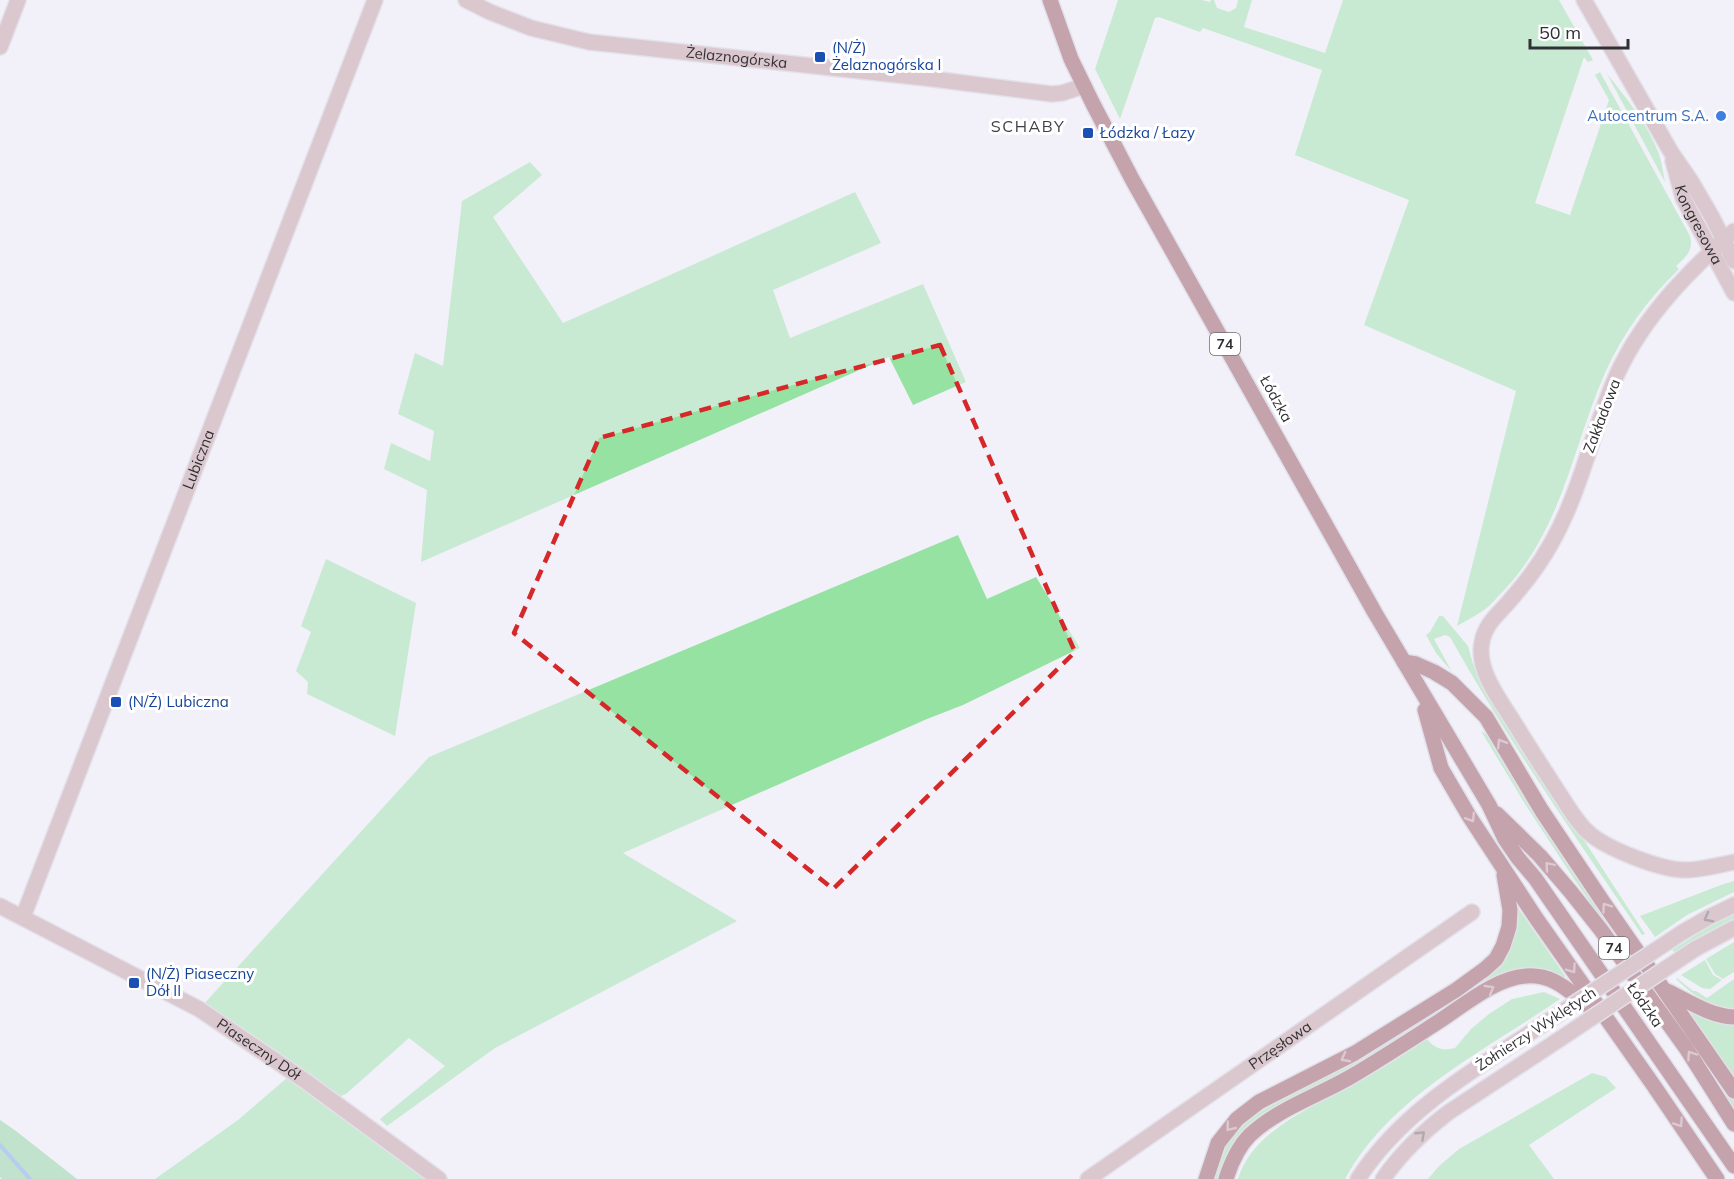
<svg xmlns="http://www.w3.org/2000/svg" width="1734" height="1179" font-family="Mulish,sans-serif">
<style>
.green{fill:#96e2a3}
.forest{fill:#86d194}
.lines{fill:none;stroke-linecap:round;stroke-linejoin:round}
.stream{stroke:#719ee4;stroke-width:4}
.minor-casing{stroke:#cfced6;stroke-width:18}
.major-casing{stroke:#cfced6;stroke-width:18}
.minor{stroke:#bf9499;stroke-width:15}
.major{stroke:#8d4551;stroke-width:15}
.minor-bridge-casing{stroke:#cfced6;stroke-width:18;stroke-linecap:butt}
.minor-bridge{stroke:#bf9499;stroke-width:15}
.oneway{stroke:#c0999f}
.oneway2{stroke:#635357}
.marked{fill:none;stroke:#d62828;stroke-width:4.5;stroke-dasharray:12 8;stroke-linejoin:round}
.transit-dot{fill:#1a4fb4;stroke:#fff;stroke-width:2}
.shop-dot{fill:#3f7fe0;stroke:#fff;stroke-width:2}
.labels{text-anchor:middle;stroke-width:6;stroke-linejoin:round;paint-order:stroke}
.shield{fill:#fff;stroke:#6f6e71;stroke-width:1.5}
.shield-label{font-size:14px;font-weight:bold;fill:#313034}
.transit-label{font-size:15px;fill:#164399;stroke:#fff;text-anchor:start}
.street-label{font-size:15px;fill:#313034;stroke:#fff}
.shop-label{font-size:15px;fill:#366cbe;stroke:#fff;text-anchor:end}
.neighbourhood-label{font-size:16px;letter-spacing:1.5px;fill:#403f46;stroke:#fff}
</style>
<rect width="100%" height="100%" fill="#f2f1f9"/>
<g class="green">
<path d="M1118 0H1202L1210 2 1211 0H1214L1217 8 1229 12 1236 8 1238 0H1252L1244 27 1325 53 1343 0H1559L1593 60 1588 62 1584 57 1535 203 1570 215 1609 100 1595 75 1600 72 1690 236C1694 250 1686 257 1676 266L1679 269C1648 299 1623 333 1605 373 1573 446 1563 525 1507 587 1499 595 1491 606 1481 612 1474 617 1465 621 1457 626L1516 391 1364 325 1409 200 1295 155 1322 70 1203 28 1200 32 1159 17 1155 18 1120 119 1095 69Z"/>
<path d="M1607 74C1626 97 1648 125 1659 154 1662 163 1663 173 1665 182Z"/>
<polygon points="530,162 542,175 493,217 563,323 855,192 881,243 773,290 790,338 923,284 966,382 913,405 889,357 421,562 427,490 384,469 391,443 430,461 434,431 398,414 415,353 443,366 462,201"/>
<polygon points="958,535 987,599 1036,577 1080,648 963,705 927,719 623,853 737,921 495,1048 387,1126 380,1119 445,1066 409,1038 346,1094 341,1096 203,1005 429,757"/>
<polygon points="326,559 416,603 395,736 307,694 308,682 296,671 311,632 301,626"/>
<path d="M1439 616H1443L1468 646 1473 664 1489 694 1645 934 1642 935C1575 836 1508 741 1450 637L1445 635 1434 639 1452 672 1436 653 1426 635 1430 632Z"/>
<polygon points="1481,731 1490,737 1734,1100 1734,1109 1574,879 1525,804"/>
<polygon points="1734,881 1734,892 1687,915 1655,937 1640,916 1721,885"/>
<path d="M1516 905 1565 976V978L1531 969 1229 1152 1219 1179H1214L1226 1145 1242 1125 1253 1116 1296 1090 1501 963C1515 945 1518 927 1516 905Z"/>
<polygon points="1734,913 1734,920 1706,933 1675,953 1672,950 1708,927"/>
<polygon points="1734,942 1734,972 1723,979 1715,974 1706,959"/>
<polygon points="1705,960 1713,975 1722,980 1710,989 1702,988 1681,975"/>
<path d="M1677 978 1693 991H1696L1707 998 1734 979V1009C1711 1007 1692 995 1676 979Z"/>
<path d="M1544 992 1560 999C1485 1051 1390 1096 1345 1179H1238C1252 1130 1315 1106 1356 1083 1381 1069 1404 1055 1427 1039 1435 1049 1443 1051 1455 1048L1471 1029 1489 1014 1512 999Z"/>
<polygon points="1689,1011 1704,1017 1734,1024 1734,1078 1689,1013"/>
<polygon points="1592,1073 1606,1077 1616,1088 1529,1145 1554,1179 1428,1179 1439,1166 1459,1149"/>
<polygon points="288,1077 428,1179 155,1179 238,1120"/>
</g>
<polygon class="forest" points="0,1120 16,1131 77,1179 2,1179 0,1177"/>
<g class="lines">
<polyline class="stream" points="0,1145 30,1179"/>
<defs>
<g id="minor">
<path id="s1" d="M466 0 490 12 531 28 589 42 925 78 1052 94 1062 93 1084 86"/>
<polyline points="1584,0 1671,152 1691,181 1712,217 1734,261"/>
<polyline points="0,47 18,0"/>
<path id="s2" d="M1673 161 1683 198 1734 293"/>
<path d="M1734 231C1684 275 1637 324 1612 386 1591 438 1579 494 1552 542 1541 562 1527 581 1512 598 1501 612 1485 623 1482 642 1476 671 1501 701 1515 724 1529 747 1544 770 1559 793 1568 806 1576 822 1589 833 1607 849 1661 870 1685 870 1702 870 1718 865 1734 862"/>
<path id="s3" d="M0 906 199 1009 304 1080 439 1179"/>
<path id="s4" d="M23 917 375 0"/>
<polyline points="1683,932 1709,917 1734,905"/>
<polyline points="1695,949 1734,928"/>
<path id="s5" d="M1088 1179 1472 912"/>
<path d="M1358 1179C1404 1108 1479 1067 1548 1021"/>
<path d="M1383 1179C1401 1153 1424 1131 1449 1112L1560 1039"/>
</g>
<g id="major">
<polyline points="1050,0 1071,59 1093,104 1132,179 1375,613 1489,805 1505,839 1518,858 1535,878 1734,1166"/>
<polyline points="1404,662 1416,664 1434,672 1452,683 1486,717 1542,811 1603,902 1734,1091"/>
<polyline points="1425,710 1441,768 1469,816 1536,918 1654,1086 1717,1179"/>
<polyline points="1497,814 1540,856 1570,891 1601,930 1686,1048 1734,1124"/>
<path d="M1667 991C1688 1001 1710 1016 1734 1017"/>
<polyline points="1206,1179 1218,1143 1237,1119 1259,1102 1355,1053 1456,990 1485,969 1496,959 1503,946 1509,927 1510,910 1504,875"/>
<path d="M1226 1179C1231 1163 1238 1147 1250 1135 1279 1108 1318 1096 1352 1076 1381 1059 1410 1040 1438 1022 1463 1006 1495 978 1526 976 1555 974 1569 992 1590 1007"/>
</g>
</defs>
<use href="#minor" class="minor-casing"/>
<use href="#major" class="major-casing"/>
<use href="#minor" class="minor"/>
<use href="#major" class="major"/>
<defs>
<g id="minor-bridge">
<polyline points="1548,1021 1683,932"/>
<polyline points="1560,1039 1695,949"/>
</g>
</defs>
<use href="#minor-bridge" class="minor-bridge-casing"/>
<use href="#minor-bridge" class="minor-bridge"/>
</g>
<defs><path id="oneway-chevron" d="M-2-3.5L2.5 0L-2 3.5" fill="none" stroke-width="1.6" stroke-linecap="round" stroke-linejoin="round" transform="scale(1.5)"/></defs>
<g class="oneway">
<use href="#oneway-chevron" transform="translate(1501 743) rotate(-121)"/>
<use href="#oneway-chevron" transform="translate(1471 818) rotate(58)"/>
<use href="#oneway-chevron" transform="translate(1549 866) rotate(-131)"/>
<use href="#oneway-chevron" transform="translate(1606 907) rotate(-125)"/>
<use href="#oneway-chevron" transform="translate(1572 969) rotate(55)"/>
<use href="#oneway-chevron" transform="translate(1490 989) rotate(-30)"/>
<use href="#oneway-chevron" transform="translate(1691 1055) rotate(-124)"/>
<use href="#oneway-chevron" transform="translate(1345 1058) rotate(152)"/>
<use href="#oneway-chevron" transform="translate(1679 1123) rotate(56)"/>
<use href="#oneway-chevron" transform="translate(1230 1127) rotate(129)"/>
</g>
<g class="oneway2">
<use href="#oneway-chevron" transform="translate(1708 918) rotate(152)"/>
<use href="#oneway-chevron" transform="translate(1421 1135) rotate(-43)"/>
</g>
<path d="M0 0H1734V1179H0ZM940 345 1075 652 833 889 514 633 599 438Z" fill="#f2f1f9" fill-opacity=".55" fill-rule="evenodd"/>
<path class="marked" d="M940 345 1075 652 833 889 514 633 599 438Z"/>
<g class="transit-dot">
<rect x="814" y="51" width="12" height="12" rx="3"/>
<rect x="1082" y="127" width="12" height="12" rx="3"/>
<rect x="110" y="696" width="12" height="12" rx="3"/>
<rect x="128" y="977" width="12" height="12" rx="3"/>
</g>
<circle class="shop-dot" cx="1721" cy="116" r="6"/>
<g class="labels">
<g class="shield">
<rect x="1210" y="333" width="30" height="22" rx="4.5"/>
<rect x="1599" y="937" width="30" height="22" rx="4.5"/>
</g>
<g class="shield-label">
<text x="1225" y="349">74</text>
<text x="1614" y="953">74</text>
</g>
<g class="transit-label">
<text x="832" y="53">(N/Ż)<tspan x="832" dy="17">Żelaznogórska I</tspan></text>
<text x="1100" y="138">Łódzka / Łazy</text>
<text x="128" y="707">(N/Ż) Lubiczna</text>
<text x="146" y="979">(N/Ż) Piaseczny<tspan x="146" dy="17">Dół II</tspan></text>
</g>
<g class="street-label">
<text dy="5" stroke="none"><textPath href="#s1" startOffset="279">Żelaznogórska</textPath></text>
<text dy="5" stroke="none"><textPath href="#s2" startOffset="69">Kongresowa</textPath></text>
<text transform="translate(1276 399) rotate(61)" y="5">Łódzka</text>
<text transform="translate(1602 416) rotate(-69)" y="5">Zakładowa</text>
<text dy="5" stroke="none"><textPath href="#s4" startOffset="490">Lubiczna</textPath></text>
<text transform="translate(1645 1005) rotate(55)" y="5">Łódzka</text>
<text transform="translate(1536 1029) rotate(-33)" y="5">Żołnierzy Wyklętych</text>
<text dy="5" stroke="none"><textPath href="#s5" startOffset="234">Przęsłowa</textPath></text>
<text dy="5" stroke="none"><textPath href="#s3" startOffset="296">Piaseczny Dół</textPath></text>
</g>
<g class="shop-label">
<text x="1709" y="121">Autocentrum S.A.</text>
</g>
<g class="neighbourhood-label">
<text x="1028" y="132">SCHABY</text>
</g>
</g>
<path d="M1530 39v9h98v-9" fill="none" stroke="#313034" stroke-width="3"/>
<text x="1539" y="39" font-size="18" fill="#313034" stroke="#ffffff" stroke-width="4.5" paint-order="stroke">50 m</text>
</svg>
